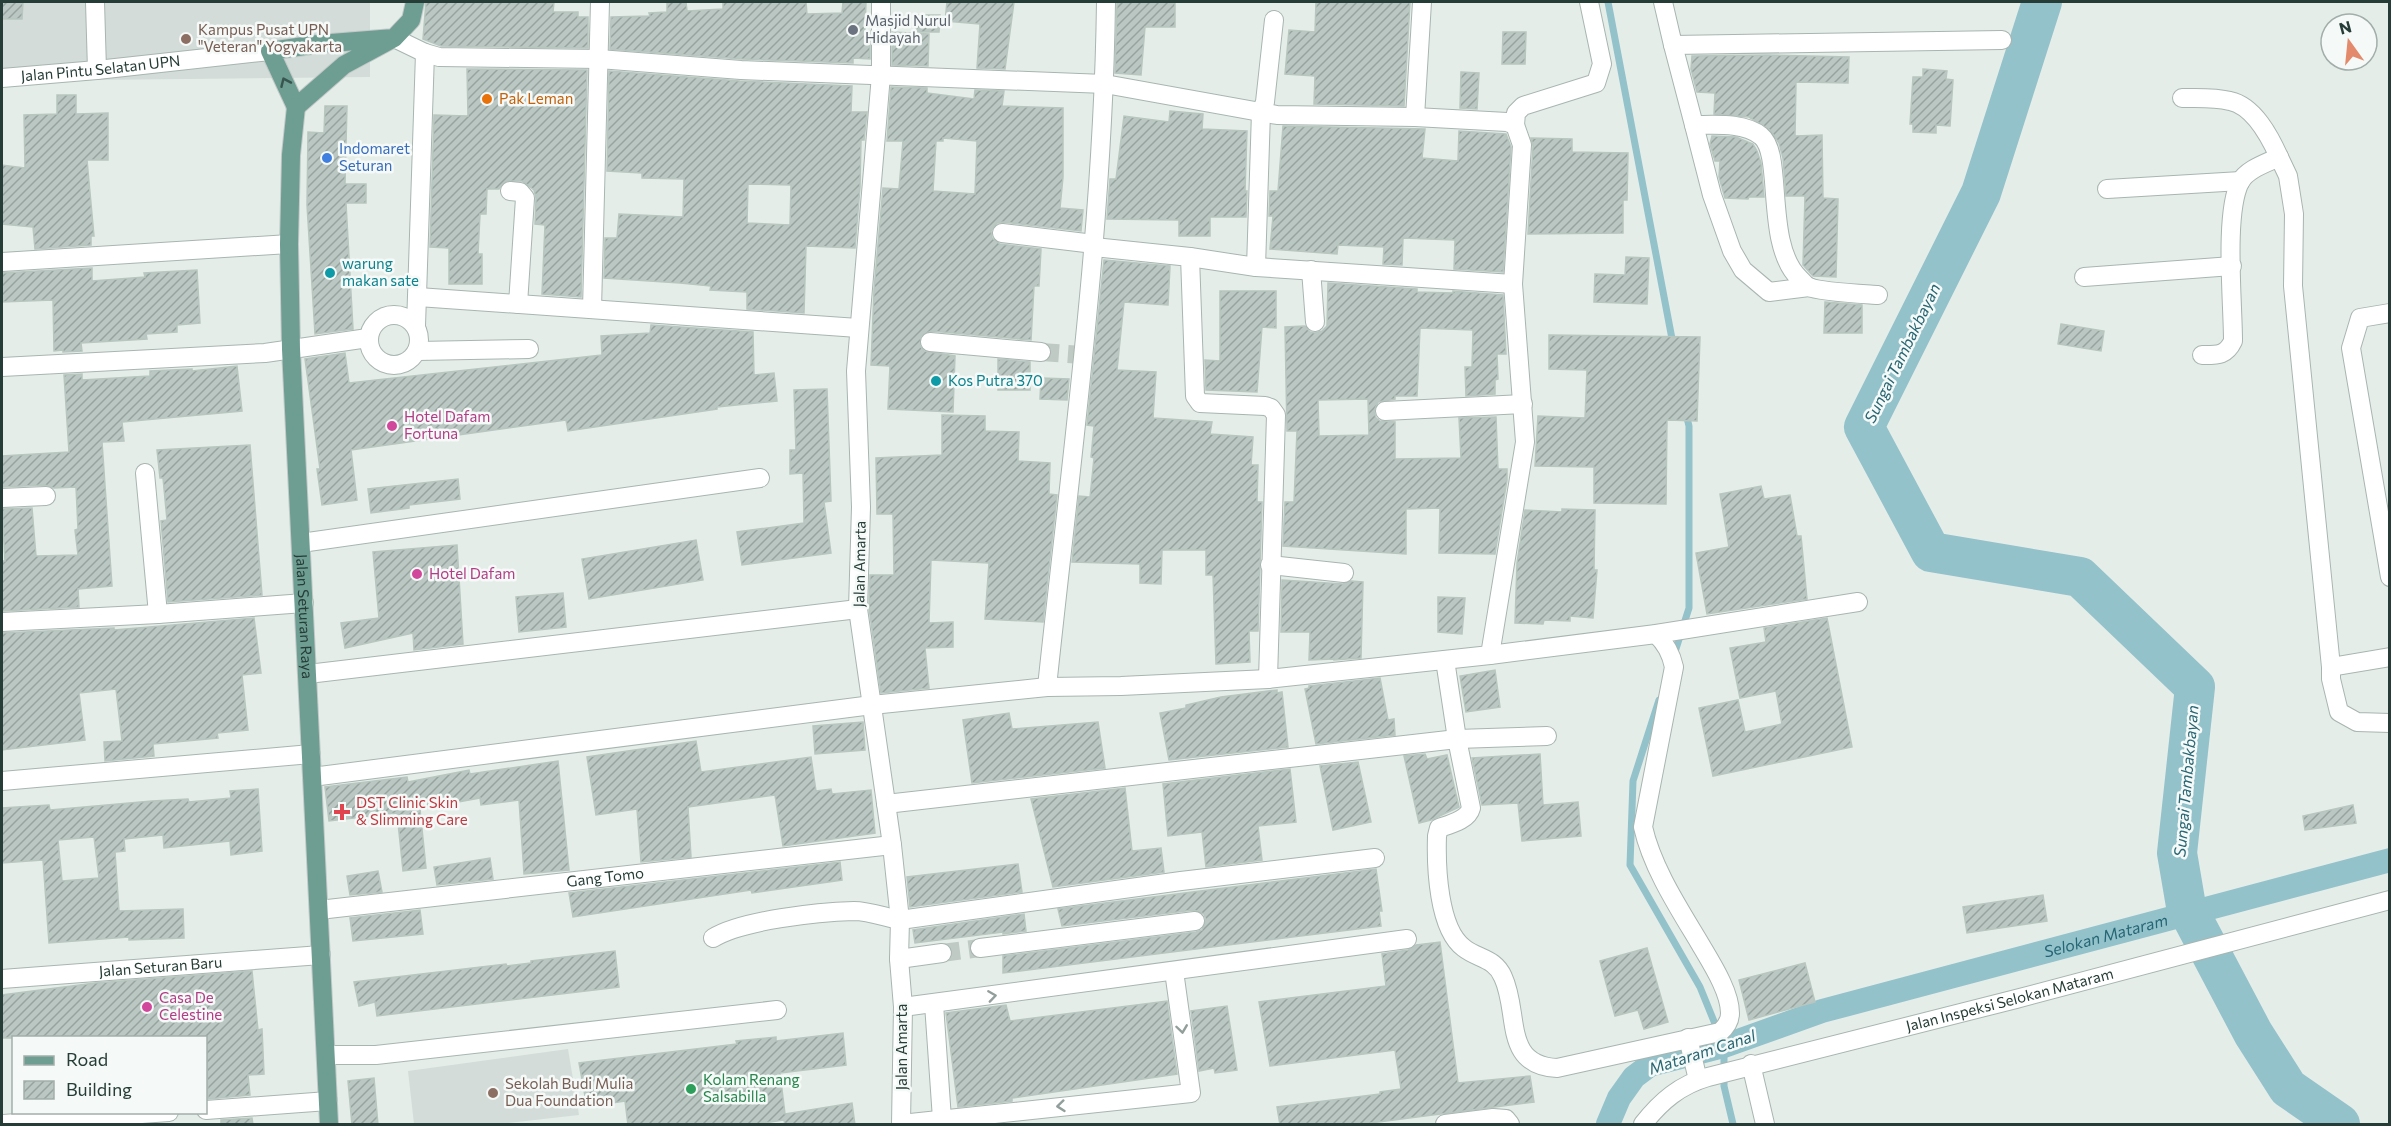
<svg xmlns="http://www.w3.org/2000/svg" width="2391" height="1126" font-family="Commissioner,sans-serif">
<style>
.built{fill:#d3dcd8}
.lines{fill:none;stroke-linecap:round;stroke-linejoin:round}
.stream{stroke:#93c2cb;stroke-width:7}
.canal{stroke:#93c2cb;stroke-width:24}
.river{stroke:#93c2cb;stroke-width:40}
.building{fill:url(#building-hatch);stroke:#b8c6c0;stroke-width:1.5;fill-rule:evenodd}
.minor-tunnel{stroke:#bfcac5;stroke-width:18;stroke-dasharray:18 9;stroke-linecap:butt}
.minor-casing{stroke:#a8b5b0;stroke-width:20}
.major-casing{stroke:#c2c9c7;stroke-width:20}
.minor{stroke:#fff;stroke-width:18}
.major{stroke:#6e9d92;stroke-width:18}
.oneway{stroke:#38554e}
.oneway2{stroke:#929e9b}
.worship-dot{fill:#6b7280;stroke:#f5f9f7;stroke-width:2}
.education-dot{fill:#8d6e63;stroke:#f5f9f7;stroke-width:2}
.food-dot{fill:#e8710a;stroke:#f5f9f7;stroke-width:2}
.shop-dot{fill:#3f7fe0;stroke:#f5f9f7;stroke-width:2}
.culture-dot{fill:#0f9aa8;stroke:#f5f9f7;stroke-width:2}
.hotel-dot{fill:#d1479c;stroke:#f5f9f7;stroke-width:2}
.health-dot{fill:#e0444e;stroke:#f5f9f7;stroke-width:2}
.leisure-dot{fill:#2e9e5b;stroke:#f5f9f7;stroke-width:2}
.labels{text-anchor:middle;stroke-width:5;stroke-linejoin:round;paint-order:stroke}
.worship-label{font-size:15px;fill:#5b616d;stroke:#f5f9f7;text-anchor:start}
.education-label{font-size:15px;fill:#785e54;stroke:#f5f9f7;text-anchor:start}
.street-label{font-size:15px;fill:#263d37;stroke:#f5f9f7}
.food-label{font-size:15px;fill:#c56008;stroke:#f5f9f7;text-anchor:start}
.shop-label{font-size:15px;fill:#366cbe;stroke:#f5f9f7;text-anchor:start}
.culture-label{font-size:15px;fill:#0d838f;stroke:#f5f9f7;text-anchor:start}
.hotel-label{font-size:15px;fill:#b23c85;stroke:#f5f9f7;text-anchor:start}
.health-label{font-size:15px;fill:#be3a42;stroke:#f5f9f7;text-anchor:start}
.leisure-label{font-size:15px;fill:#27864d;stroke:#f5f9f7;text-anchor:start}
.water-label{font-size:16px;font-style:italic;fill:#266573;stroke:#f5f9f7}
</style>
<defs>
<pattern id="building-hatch" width="6" height="6" patternUnits="userSpaceOnUse" patternTransform="scale(1.5)"><rect width="6" height="6" fill="#bac7c2"/><path d="M-1 1l2-2M0 6l6-6M5 7l2-2" fill="none" stroke="#97a39e"/></pattern>
</defs>
<rect width="100%" height="100%" fill="#e5ede9"/>
<g class="built">
<polygon points="2,2 370,2 370,77 2,81"/>
<polygon points="568,1049 579,1115 499,1124 414,1124 408,1071"/>
</g>
<g class="lines">
<g class="stream">
<polyline points="1608,2 1673,344"/>
<polyline points="1674,655 1689,608 1689,426 1686,414"/>
<polyline points="1659,700 1633,781 1630,865 1700,987 1724,1046 1724,1086 1733,1124"/>
</g>
<path class="canal" id="s1" d="M1608 1124 1619 1098 1634 1077 1650 1065 1724 1046 1822 1011 2390 860"/>
<polyline class="river" points="2042,2 1981,193 1864,427 1931,552 2080,577 2195,687 2177,853 2186,906 2253,1033 2288,1088 2340,1124"/>
</g>
<g class="building">
<polygon points="2,2 23,2 22,19 2,19"/>
<polygon points="426,2 554,2 553,12 578,12 578,17 588,17 588,48 441,46 423,39"/>
<polygon points="667,2 686,2 687,11 723,9 723,2 806,2 807,14 842,13 843,2 866,2 865,31 870,31 870,59 853,58 853,63 742,59 610,49 611,17 650,16 649,13 667,12"/>
<polygon points="947,2 1014,2 1005,69 977,68 980,24 945,21"/>
<polygon points="1117,2 1175,2 1175,27 1145,27 1141,75 1115,73"/>
<polygon points="1316,2 1410,2 1404,106 1314,104 1315,76 1285,74 1289,30 1315,32"/>
<polygon points="916,15 940,15 939,32 916,32"/>
<polygon points="892,32 929,34 928,66 892,65"/>
<polygon points="1503,32 1526,32 1525,64 1502,64"/>
<polygon points="1767,55 1849,57 1848,83 1796,82 1795,136 1822,135 1823,198 1838,199 1836,277 1813,276 1803,265 1805,196 1786,196 1783,158 1779,143 1770,130 1749,117 1714,114 1715,93 1697,92 1691,69 1692,56"/>
<polygon points="467,69 587,70 581,297 542,294 545,225 535,224 536,198 534,190 522,181 506,181 499,189 487,189 486,214 480,214 478,254 482,254 482,284 449,284 449,248 430,247 434,115 468,116"/>
<polygon points="1923,69 1947,71 1946,79 1953,80 1950,126 1936,125 1936,133 1913,132 1913,124 1910,124 1913,77 1923,77"/>
<path d="M609 71 740 81 852 86 851 112H867L864 140H861L860 187 855 248 806 246 804 313 747 309V292L710 290 711 286 680 283 604 278 605 238H617L619 214 683 217 684 179 642 178V173L607 171ZM748 184 791 185 790 225 747 223Z"/>
<polygon points="1461,72 1479,73 1477,109 1460,108"/>
<path d="M891 87 927 88V93L974 99 975 90 1004 91 1002 106 1063 108V177L1060 208 1083 210 1081 231 1003 222 997 223 991 231 992 238 1000 244 1041 249 1039 286H1034L1031 340 931 331 921 336 920 346 924 351 955 356 953 412 888 409 890 366 871 365 874 290 883 188 899 189 903 141H887ZM943 138 977 141 975 194 933 191 936 141H943Z"/>
<polygon points="57,95 76,95 76,114 108,113 108,160 87,160 94,236 91,236 91,245 35,249 33,227 2,224 2,165 25,168 24,115 57,114"/>
<polygon points="325,106 347,106 345,184 366,184 366,203 346,203 353,329 315,334 307,205 308,132 324,133"/>
<polygon points="1170,111 1203,114 1202,129 1247,131 1245,191 1247,191 1246,217 1210,217 1210,236 1179,236 1179,220 1107,219 1110,179 1116,179 1124,116 1169,122"/>
<polygon points="1283,126 1425,129 1422,158 1458,161 1459,131 1506,134 1511,147 1503,272 1454,269 1455,240 1403,238 1402,265 1383,264 1384,247 1338,245 1337,254 1270,249 1273,216 1269,216 1270,191 1278,191"/>
<polygon points="1712,136 1736,137 1753,144 1757,151 1761,163 1764,197 1749,197 1748,199 1725,198 1719,177 1720,161 1715,161 1710,144"/>
<polygon points="1531,138 1572,139 1572,152 1628,153 1627,200 1623,200 1623,233 1528,234 1533,146"/>
<polygon points="1626,257 1649,258 1647,304 1594,302 1595,274 1625,275"/>
<polygon points="1104,260 1170,266 1168,305 1124,302 1117,370 1156,372 1153,418 1212,422 1210,434 1253,437 1251,465 1258,465 1257,502 1262,502 1258,631 1249,631 1250,662 1216,664 1213,575 1206,575 1206,550 1162,550 1161,584 1140,583 1140,564 1072,562 1079,496 1090,497 1094,458 1091,457 1094,426 1087,425"/>
<polygon points="92,268 92,281 145,277 144,273 197,270 200,323 177,325 177,332 146,334 147,339 81,343 82,351 63,352 63,350 54,351 53,300 2,302 2,273"/>
<path d="M1328 283 1417 289V292L1453 293V291L1503 295 1506 354H1497L1498 379 1495 380V394L1466 396 1465 367H1472L1473 330 1420 328 1417 396H1395V399L1378 402 1374 411 1376 418 1380 421 1395 422V459L1461 458 1459 418 1496 417 1498 469H1507V480L1495 554 1439 553 1440 508 1406 509V554L1283 546 1285 502H1294L1297 431H1287L1285 327 1305 326 1310 332 1315 333 1322 331 1327 326ZM1368 399 1369 435 1319 436 1318 400Z"/>
<polygon points="1220,291 1276,291 1276,328 1262,327 1257,392 1206,390 1205,360 1220,361"/>
<polygon points="1825,302 1862,305 1862,333 1824,333"/>
<polygon points="2061,324 2104,331 2101,351 2058,344"/>
<polygon points="651,325 753,332 754,375 774,373 777,401 717,407 717,409 568,431 566,420 351,450 357,500 322,505 317,469 320,469 305,359 345,353 349,383 602,355 601,336 650,333"/>
<polygon points="1549,335 1700,337 1697,421 1667,420 1666,504 1594,503 1594,467 1535,466 1538,416 1585,418 1587,370 1549,369"/>
<polygon points="998,359 1030,362 1030,390 998,390"/>
<polygon points="237,366 242,411 122,422 124,441 102,442 112,586 78,589 79,607 2,611 2,561 5,561 2,509 32,508 36,556 78,555 75,530 78,529 76,487 54,488 45,485 2,487 2,456 69,452 64,375 82,374 82,380 150,376 150,371 192,369 192,371"/>
<polygon points="1041,378 1069,379 1067,400 1040,399"/>
<polygon points="827,389 831,501 824,502 831,553 742,565 737,532 804,523 803,473 790,474 790,450 796,450 794,390"/>
<polygon points="942,415 985,416 985,431 1019,432 1018,461 1050,463 1049,494 1057,495 1043,622 985,619 989,563 931,560 929,623 953,622 953,647 925,648 929,688 881,693 869,608 870,575 894,575 893,514 877,514 876,458 942,455"/>
<polygon points="250,445 262,595 168,602 161,521 167,520 163,478 160,478 157,450"/>
<polygon points="458,479 460,499 409,505 409,508 371,513 368,489"/>
<polygon points="1761,486 1764,499 1790,495 1797,536 1801,536 1807,599 1707,614 1696,553 1729,547 1720,494"/>
<polygon points="1562,509 1595,510 1594,570 1597,570 1593,618 1570,616 1570,621 1544,620 1543,624 1515,623 1517,563 1525,510 1562,512"/>
<polygon points="696,540 703,580 589,599 582,559"/>
<polygon points="457,545 463,644 414,650 413,633 345,648 341,623 379,618 373,552"/>
<polygon points="1282,580 1343,584 1351,581 1363,582 1361,658 1334,660 1334,659 1309,660 1310,632 1281,632"/>
<polygon points="563,593 566,627 519,632 516,597"/>
<polygon points="1438,597 1465,598 1462,634 1438,632"/>
<polygon points="254,618 261,673 242,675 248,730 217,733 218,738 153,744 154,756 105,761 104,742 122,741 116,689 79,693 85,740 2,750 2,633 114,628 114,630"/>
<polygon points="1827,618 1852,747 1713,776 1699,708 1738,700 1745,732 1782,724 1776,691 1740,698 1730,648 1766,642 1764,628"/>
<polygon points="1495,670 1500,707 1466,712 1460,676"/>
<polygon points="1380,678 1388,720 1394,719 1395,735 1316,744 1305,689 1309,688 1309,686"/>
<polygon points="1277,690 1277,693 1282,692 1288,747 1169,760 1160,713 1186,708 1186,705 1221,697"/>
<polygon points="1009,713 1012,729 1098,722 1105,768 972,783 963,720"/>
<polygon points="863,722 865,750 815,754 813,726"/>
<polygon points="696,741 701,772 811,757 816,791 831,789 832,794 871,790 875,833 783,846 775,795 688,807 691,857 641,862 637,809 596,815 587,757"/>
<polygon points="1425,754 1427,759 1447,755 1459,807 1431,820 1419,823 1404,756"/>
<polygon points="1540,754 1543,805 1578,802 1581,836 1522,841 1518,803 1482,805 1472,758"/>
<polygon points="558,761 569,870 524,874 519,800 481,805 480,798 420,809 426,868 403,871 397,813 329,821 325,787 407,777 408,782 469,770 470,774"/>
<polygon points="1358,762 1371,822 1333,830 1320,766"/>
<polygon points="1290,769 1296,822 1258,826 1262,860 1206,867 1202,832 1168,836 1163,784"/>
<polygon points="1125,788 1132,851 1161,848 1164,872 1053,887 1031,799"/>
<path d="M258 789 262 851 231 855 230 841 164 848 163 835 124 839 125 851 115 852 119 911 183 909 184 938 129 940V937L49 943 43 860 2 863V808L49 805 50 810 152 801 188 799 189 802 231 798 230 791ZM94 837 99 878 62 881 58 840Z"/>
<polygon points="2353,805 2356,823 2305,830 2303,816"/>
<polygon points="490,858 493,879 437,885 434,867"/>
<polygon points="840,862 842,880 752,893 751,890 573,917 569,893"/>
<polygon points="1018,864 1022,892 910,907 907,877"/>
<polygon points="1376,869 1382,911 1379,911 1381,926 1003,973 1003,956 1196,932 1202,930 1206,920 1204,914 1194,910 1062,926 1058,909"/>
<polygon points="378,871 382,892 350,895 347,876"/>
<polygon points="2043,895 2047,921 1967,933 1963,907"/>
<polygon points="420,910 423,934 353,941 350,918"/>
<polygon points="1024,914 1026,931 1003,934 1003,932 915,943 913,930"/>
<polygon points="1440,942 1458,1083 1530,1076 1534,1102 1355,1125 1280,1125 1277,1107 1380,1094 1380,1092 1401,1089 1395,1050 1270,1066 1259,1002 1386,986 1382,954 1408,950 1416,945"/>
<polygon points="1647,948 1668,1022 1644,1029 1638,1010 1615,1016 1600,961"/>
<polygon points="615,951 619,987 527,998 377,1016 375,1002 359,1006 354,982 506,964 507,966 531,963 531,961"/>
<polygon points="1805,963 1815,1002 1749,1020 1739,980"/>
<polygon points="252,971 258,1030 262,1029 264,1074 248,1075 250,1095 208,1099 206,1038 2,1038 2,995 95,983"/>
<polygon points="1167,1001 1177,1074 1012,1098 1012,1101 958,1107 946,1013 1006,1005 1010,1021"/>
<polygon points="1227,1006 1237,1070 1215,1073 1214,1068 1199,1071 1191,1011"/>
<polygon points="843,1033 846,1065 780,1073 785,1114 852,1103 855,1125 785,1125 784,1120 750,1125 628,1125 625,1101 587,1107 579,1063 737,1044 736,1041 776,1037 776,1041"/>
<polygon points="374,1078 378,1125 352,1125 348,1081"/>
<polygon points="252,1118 253,1125 221,1125 221,1120"/>
</g>
<g class="lines">
<g class="minor-tunnel">
<polyline points="1041,352 1082,355"/>
<polyline points="942,953 980,948"/>
</g>
<defs>
<g id="minor">
<polyline points="95,2 97,70"/>
<polyline points="881,2 881,75 856,371 861,507 858,609 892,845 900,920 899,959 903,1007 901,1124"/>
<polyline points="1663,2 1673,45 2002,40"/>
<path d="M1673 45 1694 125C1714 125 1744 122 1761 136 1784 154 1764 244 1799 278 1802 281 1806 286 1809 287 1820 292 1864 294 1878 295"/>
<path id="s2" d="M2 78 97 70 270 51"/>
<path d="M2182 98C2198 98 2215 97 2230 101 2254 106 2270 137 2279 157"/>
<polyline points="1415,117 1422,2"/>
<polyline points="1515,125 1516,113 1523,106 1596,83 1602,64 1589,2"/>
<polyline points="1694,125 1712,195 1732,251 1743,270 1769,292 1809,287"/>
<polyline points="2107,189 2241,181"/>
<polyline points="510,191 520,192 525,198 518,304"/>
<polyline points="1002,233 1094,244"/>
<polyline points="1094,247 1190,257 1195,396 1200,403 1265,406 1271,408 1276,415 1268,679"/>
<polyline points="1190,257 1256,267 1513,284"/>
<polyline points="2,262 289,244"/>
<polyline points="1256,267 1261,112 1265,102 1274,20"/>
<polyline points="1311,270 1315,322"/>
<polyline points="2084,277 2232,266"/>
<polyline points="418,297 858,328"/>
<polyline points="592,309 600,2"/>
<polyline points="2390,313 2360,318 2351,348 2390,577"/>
<circle cx="394" cy="340" r="25"/>
<polyline points="416,326 425,53"/>
<polyline points="930,342 1041,352"/>
<polyline points="417,351 529,349"/>
<path d="M2202 355C2217 355 2226 356 2233 341 2233 302 2224 214 2240 182 2247 169 2267 163 2279 157L2288 176 2294 214 2293 286 2331 667V679L2339 712 2357 722 2390 723"/>
<polyline points="2,367 265,353 368,338"/>
<polyline points="1385,411 1523,404"/>
<polyline points="145,473 158,614"/>
<polyline points="2,498 46,496"/>
<polyline points="301,543 760,478"/>
<polyline points="1270,565 1344,573"/>
<polyline points="2,622 158,614 304,603"/>
<polyline points="1490,655 1656,634 1858,602"/>
<path d="M1445 660 1457 739 1471 808C1468 820 1451 824 1439 828L1437 836C1436 866 1438 929 1464 948 1478 959 1495 958 1503 977 1520 1013 1502 1065 1557 1068L1720 1032C1726 1027 1730 1021 1730 1013 1730 991 1710 961 1699 942 1678 907 1652 867 1643 827L1674 667C1671 653 1666 644 1656 634"/>
<polyline points="2331,667 2390,657"/>
<polyline points="308,674 858,609"/>
<path d="M1047 687C1071 459 1103 231 1106 2"/>
<polyline points="312,777 872,705 1047,687 1121,686 1268,679 1490,655 1525,442 1513,284 1522,145 1515,125 1507,122 1415,117 1277,115 1105,84 741,70 599,59 439,57 425,53 394,38"/>
<polyline points="2,781 311,754"/>
<polyline points="886,804 1457,739 1547,736"/>
<path id="s3" d="M319 910 892 845"/>
<path d="M713 938C742 920 819 912 854 911 868 911 885 917 900 920L1181 881 1375 858"/>
<polyline points="980,948 1195,921"/>
<polyline points="899,959 942,953"/>
<path id="s4" d="M2 979 321 955"/>
<polyline points="934,1004 942,1119"/>
<polyline points="903,1007 1407,939"/>
<polyline points="1688,1038 1698,1080"/>
<polyline points="326,1055 376,1055 777,1010"/>
<polyline points="1751,1064 1765,1124"/>
<polyline points="206,1110 328,1101"/>
<polyline points="3,1124 169,1112"/>
<polyline points="901,1124 1191,1093 1174,971"/>
<polyline points="1445,1124 1493,1118 1506,1119 1510,1124"/>
<path id="s5" d="M1643 1124C1661 1101 1680 1085 1708 1077L2016 999 2390 900"/>
</g>
<g id="major">
<polyline points="394,38 318,44 270,51 296,107 344,65 394,38 411,20 415,2"/>
<path id="s6" d="M296 107 291 155 289 244 291 349 329 1124"/>
</g>
</defs>
<use href="#minor" class="minor-casing"/>
<use href="#major" class="major-casing"/>
<use href="#minor" class="minor"/>
<use href="#major" class="major"/>
</g>
<defs><path id="oneway-chevron" d="M-2-3.5L2.5 0L-2 3.5" fill="none" stroke-width="1.6" stroke-linecap="round" stroke-linejoin="round" transform="scale(1.5)"/></defs>
<use class="oneway" href="#oneway-chevron" transform="translate(285 82) rotate(-114)"/>
<g class="oneway2">
<use href="#oneway-chevron" transform="translate(992 996) rotate(-8)"/>
<use href="#oneway-chevron" transform="translate(1182 1029) rotate(82)"/>
<use href="#oneway-chevron" transform="translate(1061 1106) rotate(174)"/>
</g>
<circle class="worship-dot" cx="853" cy="30" r="6"/>
<g class="education-dot">
<circle cx="186" cy="39" r="6"/>
<circle cx="493" cy="1093" r="6"/>
</g>
<circle class="food-dot" cx="487" cy="99" r="6"/>
<circle class="shop-dot" cx="327" cy="158" r="6"/>
<g class="culture-dot">
<circle cx="330" cy="273" r="6"/>
<circle cx="936" cy="381" r="6"/>
</g>
<g class="hotel-dot">
<circle cx="392" cy="426" r="6"/>
<circle cx="417" cy="574" r="6"/>
<circle cx="147" cy="1007" r="6"/>
</g>
<path class="health-dot" d="M339 803h6v6h6v6h-6v6h-6v-6h-6v-6h6z"/>
<circle class="leisure-dot" cx="691" cy="1089" r="6"/>
<g class="labels">
<g class="worship-label">
<text x="865" y="26">Masjid Nurul<tspan x="865" dy="17">Hidayah</tspan></text>
</g>
<g class="education-label">
<text x="198" y="35">Kampus Pusat UPN<tspan x="198" dy="17">"Veteran" Yogyakarta</tspan></text>
<text x="505" y="1089">Sekolah Budi Mulia<tspan x="505" dy="17">Dua Foundation</tspan></text>
</g>
<g class="street-label">
<text dy="5" stroke="none"><textPath href="#s2" startOffset="99">Jalan Pintu Selatan UPN</textPath></text>
<text transform="translate(860 564) rotate(-89)" y="5">Jalan Amarta</text>
<text dy="5" stroke="none"><textPath href="#s6" startOffset="510">Jalan Seturan Raya</textPath></text>
<text dy="5" stroke="none"><textPath href="#s3" startOffset="288">Gang Tomo</textPath></text>
<text dy="5" stroke="none"><textPath href="#s4" startOffset="159">Jalan Seturan Baru</textPath></text>
<text dy="5" stroke="none"><textPath href="#s5" startOffset="393">Jalan Inspeksi Selokan Mataram</textPath></text>
<text transform="translate(902 1047) rotate(-90)" y="5">Jalan Amarta</text>
</g>
<g class="food-label">
<text x="499" y="104">Pak Leman</text>
</g>
<g class="shop-label">
<text x="339" y="154">Indomaret<tspan x="339" dy="17">Seturan</tspan></text>
</g>
<g class="culture-label">
<text x="342" y="269">warung<tspan x="342" dy="17">makan sate</tspan></text>
<text x="948" y="386">Kos Putra 370</text>
</g>
<g class="hotel-label">
<text x="404" y="422">Hotel Dafam<tspan x="404" dy="17">Fortuna</tspan></text>
<text x="429" y="579">Hotel Dafam</text>
<text x="159" y="1003">Casa De<tspan x="159" dy="17">Celestine</tspan></text>
</g>
<g class="health-label">
<text x="356" y="808">DST Clinic Skin<tspan x="356" dy="17">&amp; Slimming Care</tspan></text>
</g>
<g class="leisure-label">
<text x="703" y="1085">Kolam Renang<tspan x="703" dy="17">Salsabilla</tspan></text>
</g>
<g class="water-label">
<text transform="translate(1902 353) rotate(-64)" y="6">Sungai Tambakbayan</text>
<text transform="translate(2186 781) rotate(-85)" y="6">Sungai Tambakbayan</text>
<text dy="6" stroke="none"><textPath href="#s1" startOffset="548">Selokan Mataram</textPath></text>
<text transform="translate(1702 1052) rotate(-18)" y="6">Mataram Canal</text>
</g>
</g>
<rect width="2391" height="1126" fill="none" stroke="#263d37" stroke-width="6"/>
<rect x="12" y="1036" width="195" height="78" fill="#f5f9f7" stroke="#a2aeaa" stroke-width="1.5"/>
<rect x="24" y="1056" width="30" height="9" fill="#6e9d92" stroke="#a2aeaa" stroke-width="1.5"/>
<text x="66" y="1066" font-size="18" fill="#263d37">Road</text>
<rect x="24" y="1081" width="30" height="18" fill="url(#building-hatch)" stroke="#a2aeaa" stroke-width="1.5"/>
<text x="66" y="1096" font-size="18" fill="#263d37">Building</text>
<g transform="translate(2349 42) rotate(345)"><circle r="28" fill="#f5f9f7" stroke="#a2aeaa" stroke-width="1.5"/>
<path d="M0-4.5L10 22L0 15L-10 22Z" fill="#e38a6c"/>
<text y="-9" font-size="16" font-weight="bold" text-anchor="middle" fill="#263d37">N</text>
</g>
</svg>
